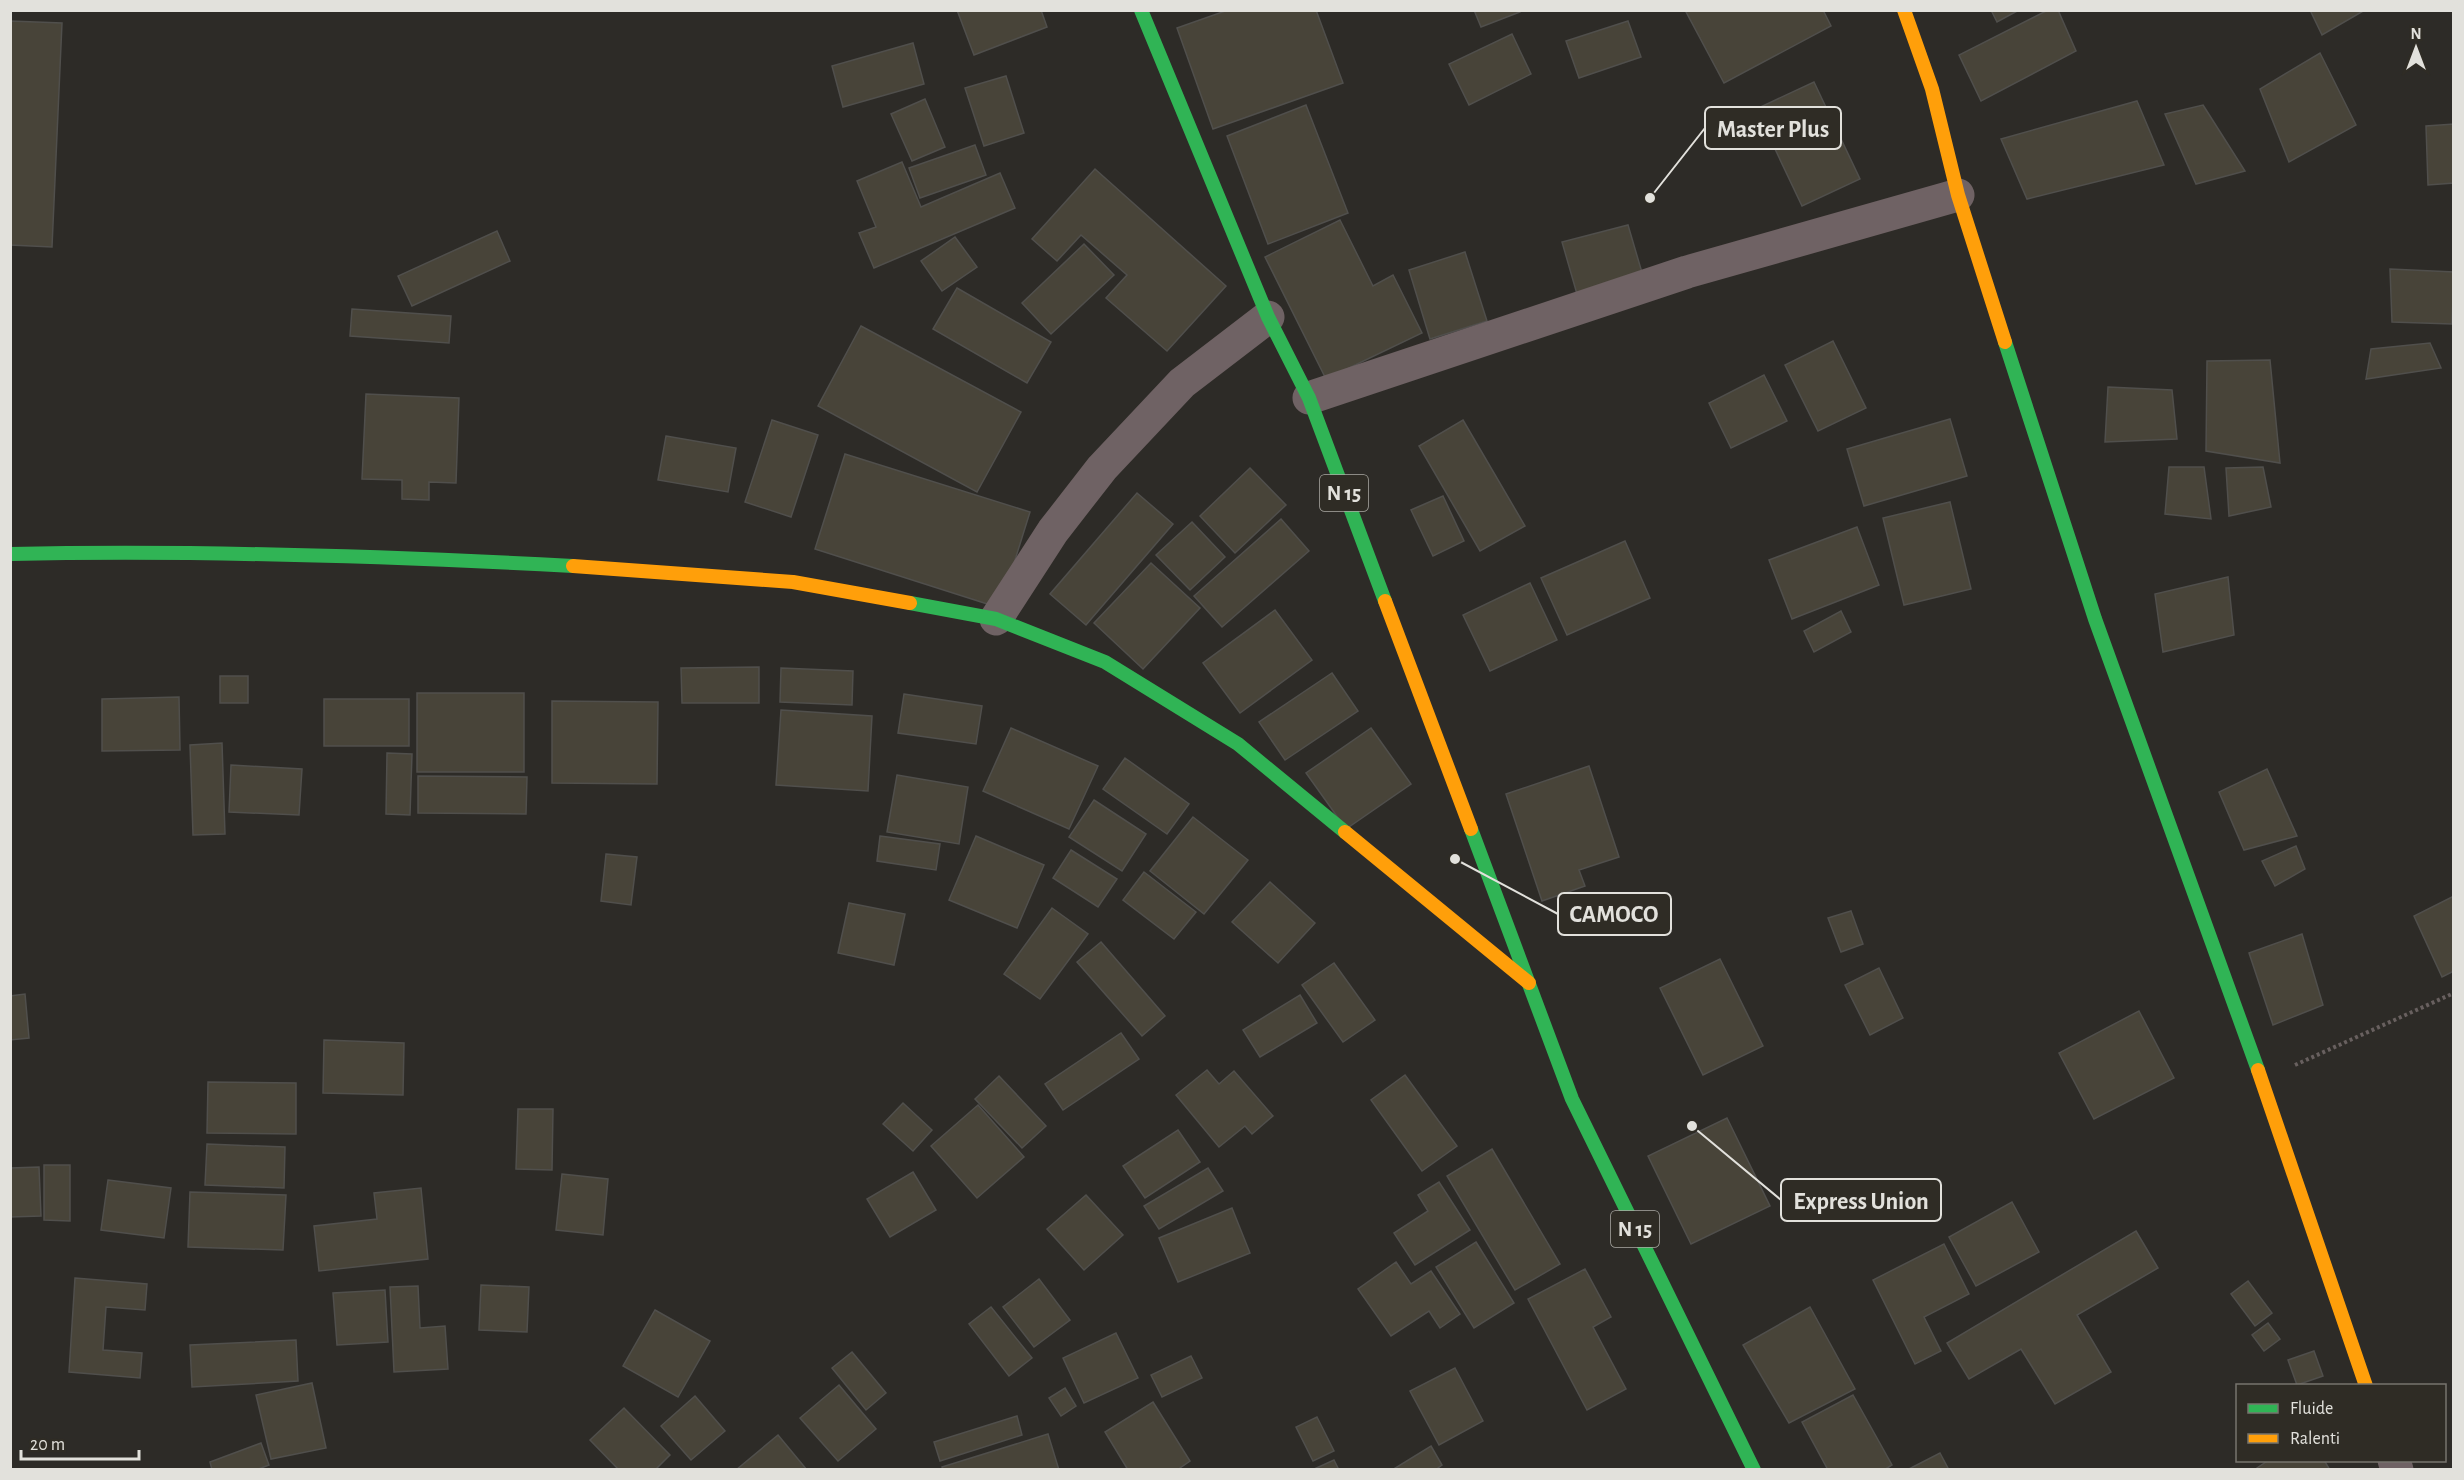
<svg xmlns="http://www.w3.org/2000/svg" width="2464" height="1480" font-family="'Alegreya Sans',sans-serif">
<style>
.building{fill:#484439;stroke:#504f4c;stroke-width:1.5}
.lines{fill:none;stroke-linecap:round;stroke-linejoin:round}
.path{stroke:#68605f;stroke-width:4;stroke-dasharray:3 3;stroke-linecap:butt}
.street{stroke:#6f6264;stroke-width:33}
.fast{stroke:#30b455;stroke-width:14}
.slow{stroke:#ff9f0a;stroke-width:14}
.labels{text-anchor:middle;stroke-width:6;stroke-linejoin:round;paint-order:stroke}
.shield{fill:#2f2c25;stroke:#acaba5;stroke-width:1.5}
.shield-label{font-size:21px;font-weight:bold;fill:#e2e1dc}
.leader{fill:none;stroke:#e2e1dc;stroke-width:2}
.callout-dot{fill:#e2e1dc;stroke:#2f2c25;stroke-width:2}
.callout{fill:#2f2c25;stroke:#e2e1dc;stroke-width:2}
.callout-label{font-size:24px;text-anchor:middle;font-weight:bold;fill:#e2e1dc}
</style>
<rect width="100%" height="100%" fill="#2d2b27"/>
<g class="building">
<polygon points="957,10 1041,10 1047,27 974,55"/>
<polygon points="1228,10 1316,10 1343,83 1213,129 1177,28"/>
<polygon points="1474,10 1520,10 1520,12 1481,27"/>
<polygon points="1685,10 1823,10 1831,26 1724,83"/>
<polygon points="1991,10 2019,10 1997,22"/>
<polygon points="2048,10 2058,10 2076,51 1981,101 1959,55"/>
<polygon points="2310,10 2365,10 2322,35"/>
<polygon points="10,21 62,23 52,247 10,245"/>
<polygon points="1628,21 1641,57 1579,78 1566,41"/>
<polygon points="1512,34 1531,74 1469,105 1449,64"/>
<polygon points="913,43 924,84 843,107 832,66"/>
<polygon points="2320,53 2356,125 2289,162 2260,89"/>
<polygon points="1006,76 1024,133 984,146 965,88"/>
<polygon points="1814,82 1860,179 1802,206 1756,109"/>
<polygon points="925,99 945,147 912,161 891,114"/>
<polygon points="2137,101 2164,165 2027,199 2001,139"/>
<polygon points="1306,105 1348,213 1268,244 1227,136"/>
<polygon points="2203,105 2245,171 2196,184 2165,114"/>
<polygon points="2454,124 2454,183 2428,185 2426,126"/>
<polygon points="975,145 986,175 920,198 909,168"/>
<polygon points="902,162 921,207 1000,173 1015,208 874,268 859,233 876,227 857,181"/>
<polygon points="1095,169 1226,286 1167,351 1106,298 1127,275 1081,235 1057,261 1032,239"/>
<polygon points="1340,220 1373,286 1393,275 1422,333 1326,379 1265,257"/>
<polygon points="1628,225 1643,276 1577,294 1562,242"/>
<polygon points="497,231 510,261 412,306 398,276"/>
<polygon points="955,237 977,267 942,291 921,261"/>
<polygon points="1084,244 1114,275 1051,334 1022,303"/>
<polygon points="1465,252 1487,321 1430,339 1409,270"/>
<polygon points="2390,269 2454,272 2452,324 2392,322"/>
<polygon points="957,288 1051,342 1027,383 933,329"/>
<polygon points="352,309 451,316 449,343 350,336"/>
<polygon points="861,326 1021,412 977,492 818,406"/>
<polygon points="1833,341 1866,408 1818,431 1785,365"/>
<polygon points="2430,343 2441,368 2366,379 2371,349"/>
<polygon points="2270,360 2280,463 2206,451 2207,361"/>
<polygon points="1764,375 1787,421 1731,448 1709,403"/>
<polygon points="2108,387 2172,390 2177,439 2105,442"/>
<polygon points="366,394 459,398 456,483 429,482 429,500 402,499 402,480 362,479"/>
<polygon points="1950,419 1967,476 1864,506 1847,449"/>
<polygon points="772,420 818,435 791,517 745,502"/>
<polygon points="1463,420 1525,526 1480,551 1419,446"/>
<polygon points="666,436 736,448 728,492 658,480"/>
<polygon points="845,454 1030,512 1000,608 815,549"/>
<polygon points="2169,467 2204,467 2211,519 2165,514"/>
<polygon points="2263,467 2271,507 2229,516 2226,468"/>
<polygon points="1250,468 1286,505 1235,553 1200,516"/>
<polygon points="1137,493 1173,524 1086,625 1050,594"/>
<polygon points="1443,496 1464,541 1433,556 1411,510"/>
<polygon points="1950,502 1971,589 1904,605 1883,518"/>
<polygon points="1281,519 1309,551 1222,627 1194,596"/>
<polygon points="1192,522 1225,557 1190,590 1156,555"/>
<polygon points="1857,527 1879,585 1792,619 1769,560"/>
<polygon points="1625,541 1650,598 1567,635 1541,578"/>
<polygon points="1151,563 1200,608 1143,669 1094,623"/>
<polygon points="2228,577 2234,635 2163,652 2155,594"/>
<polygon points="1530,583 1557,640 1490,671 1463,615"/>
<polygon points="1275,610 1312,660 1240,713 1203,663"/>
<polygon points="1841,611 1851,632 1814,652 1804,631"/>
<polygon points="759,667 759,703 682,703 681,668"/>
<polygon points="781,668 853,671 852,705 780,702"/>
<polygon points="1332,673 1358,711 1285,760 1259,722"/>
<rect x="220" y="676" width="28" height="27"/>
<rect x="417" y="693" width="107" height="79"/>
<polygon points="904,694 982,706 976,744 898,733"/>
<polygon points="179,697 180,750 102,751 102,699"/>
<rect x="324" y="699" width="85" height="47"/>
<polygon points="552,701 658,702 657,784 552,783"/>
<polygon points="781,710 872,716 868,791 776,785"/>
<polygon points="1011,728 1098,766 1069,829 983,791"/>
<polygon points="1371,728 1411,784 1346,829 1306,773"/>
<polygon points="222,743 225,834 193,835 190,745"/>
<polygon points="387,753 412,754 410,815 386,814"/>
<polygon points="1125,758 1189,804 1167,834 1103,789"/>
<polygon points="231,765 302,769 299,815 229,812"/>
<polygon points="1589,766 1619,857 1579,870 1585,886 1542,901 1506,794"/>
<polygon points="2267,769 2297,836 2244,850 2219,792"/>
<polygon points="897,775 968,787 959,844 887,832"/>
<polygon points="418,776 527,777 526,814 418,813"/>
<polygon points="1094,800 1146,834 1122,871 1069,837"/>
<polygon points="1193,817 1248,860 1204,914 1150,871"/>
<polygon points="880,836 940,844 936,870 877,861"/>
<polygon points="976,836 1044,865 1017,928 949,900"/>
<polygon points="2296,846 2305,869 2275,886 2262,861"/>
<polygon points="1071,850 1117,879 1098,907 1053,878"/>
<polygon points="606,854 637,857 631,905 601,901"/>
<polygon points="1144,872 1196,912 1174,939 1123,900"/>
<polygon points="1270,882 1315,923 1278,963 1232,922"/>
<polygon points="2454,896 2454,971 2442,977 2414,916"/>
<polygon points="849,903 905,914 894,965 838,953"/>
<polygon points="1052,908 1088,934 1040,999 1004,974"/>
<polygon points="1851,911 1863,944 1841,952 1828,918"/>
<polygon points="2302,934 2323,1005 2273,1025 2249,953"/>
<polygon points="1101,942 1165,1016 1142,1036 1077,962"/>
<polygon points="1720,959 1763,1046 1703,1075 1660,988"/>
<polygon points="1334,963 1375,1020 1343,1042 1302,985"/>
<polygon points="1879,968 1903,1018 1870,1035 1845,985"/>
<polygon points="25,994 29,1038 10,1040 10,996"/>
<polygon points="1300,995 1317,1023 1260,1057 1243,1030"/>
<polygon points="2139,1011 2174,1078 2094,1119 2059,1053"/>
<polygon points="1121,1033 1139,1059 1063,1110 1045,1084"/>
<polygon points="324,1040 404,1043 403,1095 323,1093"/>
<polygon points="1207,1070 1219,1084 1234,1071 1273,1116 1252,1134 1245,1126 1219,1147 1176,1095"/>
<polygon points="1405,1075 1457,1146 1422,1171 1371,1100"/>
<polygon points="999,1076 1046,1126 1022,1148 975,1099"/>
<polygon points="208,1082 296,1083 296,1134 207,1133"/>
<polygon points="903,1103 932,1130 913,1151 883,1124"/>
<polygon points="978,1105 1024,1157 977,1198 931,1146"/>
<polygon points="518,1109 553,1109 552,1170 516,1169"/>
<polygon points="1727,1118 1770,1206 1691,1244 1648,1156"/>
<polygon points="1178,1130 1200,1162 1145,1198 1123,1166"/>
<polygon points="207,1144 285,1147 284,1188 205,1185"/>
<polygon points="1492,1149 1560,1264 1515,1290 1447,1176"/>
<polygon points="44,1165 70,1165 70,1221 44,1220"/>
<polygon points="39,1167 41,1216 10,1217 10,1168"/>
<polygon points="1208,1168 1223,1191 1159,1229 1144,1206"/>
<polygon points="913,1172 936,1210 890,1237 867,1199"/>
<polygon points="562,1174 608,1179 603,1235 556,1230"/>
<polygon points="108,1180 171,1188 164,1238 101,1230"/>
<polygon points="1439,1182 1470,1230 1415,1265 1394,1233 1428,1211 1418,1195"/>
<polygon points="421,1188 428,1259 319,1271 314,1226 377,1219 374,1193"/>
<polygon points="190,1192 286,1195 283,1250 188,1247"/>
<polygon points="1086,1195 1123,1235 1084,1270 1047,1229"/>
<polygon points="2012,1202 2039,1252 1976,1286 1949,1237"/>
<polygon points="1232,1208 1250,1253 1178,1282 1159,1238"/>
<polygon points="2136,1231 2158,1268 2077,1315 2111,1372 2055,1404 2021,1349 1969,1379 1947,1343"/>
<polygon points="1476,1242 1514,1303 1474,1328 1436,1267"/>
<polygon points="1944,1244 1969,1294 1924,1317 1941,1351 1915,1364 1873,1280"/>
<polygon points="1396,1262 1411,1284 1431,1271 1460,1314 1440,1328 1429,1311 1391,1336 1358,1289"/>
<polygon points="1585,1269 1611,1317 1593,1327 1626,1389 1587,1410 1528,1299"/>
<polygon points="75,1278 147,1284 145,1310 106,1307 103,1350 142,1353 140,1378 69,1372"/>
<polygon points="1039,1279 1070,1320 1034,1347 1003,1307"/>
<polygon points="2248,1281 2272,1313 2255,1326 2231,1294"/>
<polygon points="481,1285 529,1287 527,1332 479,1330"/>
<polygon points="418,1286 420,1328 445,1326 448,1369 394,1372 390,1287"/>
<polygon points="385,1290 388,1342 337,1345 333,1293"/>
<polygon points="991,1307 1032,1358 1009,1376 969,1324"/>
<polygon points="1810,1307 1855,1389 1789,1423 1743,1345"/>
<polygon points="655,1310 710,1341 678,1397 623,1366"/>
<polygon points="2268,1323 2280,1339 2264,1351 2252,1335"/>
<polygon points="1116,1333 1138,1378 1084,1403 1063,1358"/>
<polygon points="296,1340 298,1381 192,1387 190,1345"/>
<polygon points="2314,1351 2323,1376 2297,1385 2288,1360"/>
<polygon points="852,1352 886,1393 866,1410 832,1368"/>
<polygon points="1191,1356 1202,1378 1162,1397 1151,1375"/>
<polygon points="1455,1368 1483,1421 1439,1445 1410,1391"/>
<polygon points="312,1383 326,1448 271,1459 256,1395"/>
<polygon points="839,1385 876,1429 838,1461 800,1418"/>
<polygon points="1065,1388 1076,1406 1061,1416 1049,1398"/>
<polygon points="1853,1395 1892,1465 1884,1470 1828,1470 1802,1422"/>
<polygon points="695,1396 725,1431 691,1460 661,1426"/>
<polygon points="1153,1402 1190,1461 1177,1470 1128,1470 1105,1432"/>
<polygon points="624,1408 670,1455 655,1470 619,1470 590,1440"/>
<polygon points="1017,1416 1022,1435 940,1461 934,1442"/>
<polygon points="1317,1417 1334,1451 1313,1461 1296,1427"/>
<polygon points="1048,1434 1059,1470 943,1470 942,1467"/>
<polygon points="778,1435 807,1470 736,1470"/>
<polygon points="261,1443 269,1465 256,1470 212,1470 210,1462"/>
<polygon points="1431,1446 1442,1465 1435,1470 1392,1470"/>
<polygon points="1940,1453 1949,1470 1907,1470"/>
<polygon points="1334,1460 1339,1470 1312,1470"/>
<polygon points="2269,1460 2324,1460 2330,1470 2258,1470 2257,1468"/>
</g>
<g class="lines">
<polyline class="path" points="2295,1065 2454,993"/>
<g class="street">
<polyline points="1309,398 1687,272 1958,195"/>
<polyline points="996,619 1053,531 1102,468 1182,383 1268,317"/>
<polyline points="2394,1460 2397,1470"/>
</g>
<g class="fast">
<polyline points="1141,10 1268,317 1309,398 1385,601"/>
<polyline points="2005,342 2095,619 2258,1070"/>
<path d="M10 554C198 550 385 556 573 566"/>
<polyline points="910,603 996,619 1105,662 1238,744 1345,832"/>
<polyline points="1471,829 1572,1099 1754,1470"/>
</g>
<g class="slow">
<polyline points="1904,10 1932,89 1958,195 2005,342"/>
<polyline points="573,566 793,582 910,603"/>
<polyline points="1385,601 1471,829"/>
<polyline points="1345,832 1529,983"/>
<polyline points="2258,1070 2366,1386"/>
</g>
</g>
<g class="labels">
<g class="shield">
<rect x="1320" y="475" width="48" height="36" rx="4.5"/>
<rect x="1611" y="1211" width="48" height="36" rx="4.5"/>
</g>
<g class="shield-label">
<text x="1344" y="500">N 15</text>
<text x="1635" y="1236">N 15</text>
</g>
</g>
<path class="leader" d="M1650 198L1705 128M1455 859L1558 914M1692 1126L1781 1200"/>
<g class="callout-dot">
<circle cx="1650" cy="198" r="6"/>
<circle cx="1455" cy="859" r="6"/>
<circle cx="1692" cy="1126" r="6"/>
</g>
<g class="callout">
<rect x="1705" y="107" width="136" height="42" rx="6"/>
<rect x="1558" y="893" width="113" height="42" rx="6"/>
<rect x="1781" y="1179" width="160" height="42" rx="6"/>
</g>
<g class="callout-label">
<text x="1773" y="137">Master Plus</text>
<text x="1614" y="922">CAMOCO</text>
<text x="1861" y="1209">Express Union</text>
</g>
<rect width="2464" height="1480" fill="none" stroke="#e2e1dc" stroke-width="24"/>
<rect x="2236" y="1384" width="210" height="78" fill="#2f2c25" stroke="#77746e" stroke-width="1.5"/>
<rect x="2248" y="1404" width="30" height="9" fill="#30b455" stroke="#77746e" stroke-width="1.5"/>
<text x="2290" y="1414" font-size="18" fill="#e2e1dc">Fluide</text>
<rect x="2248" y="1434" width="30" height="9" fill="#ff9f0a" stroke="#77746e" stroke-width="1.5"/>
<text x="2290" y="1444" font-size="18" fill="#e2e1dc">Ralenti</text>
<g transform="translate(2416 48)" stroke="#2f2c25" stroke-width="4.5" paint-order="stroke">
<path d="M0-4.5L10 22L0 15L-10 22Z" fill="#e2e1dc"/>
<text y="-9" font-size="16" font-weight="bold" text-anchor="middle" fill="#e2e1dc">N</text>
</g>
<path d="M21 1450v9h118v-9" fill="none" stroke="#e2e1dc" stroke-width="3"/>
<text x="30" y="1450" font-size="18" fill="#e2e1dc" stroke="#2f2c25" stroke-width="4.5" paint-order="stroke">20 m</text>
</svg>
